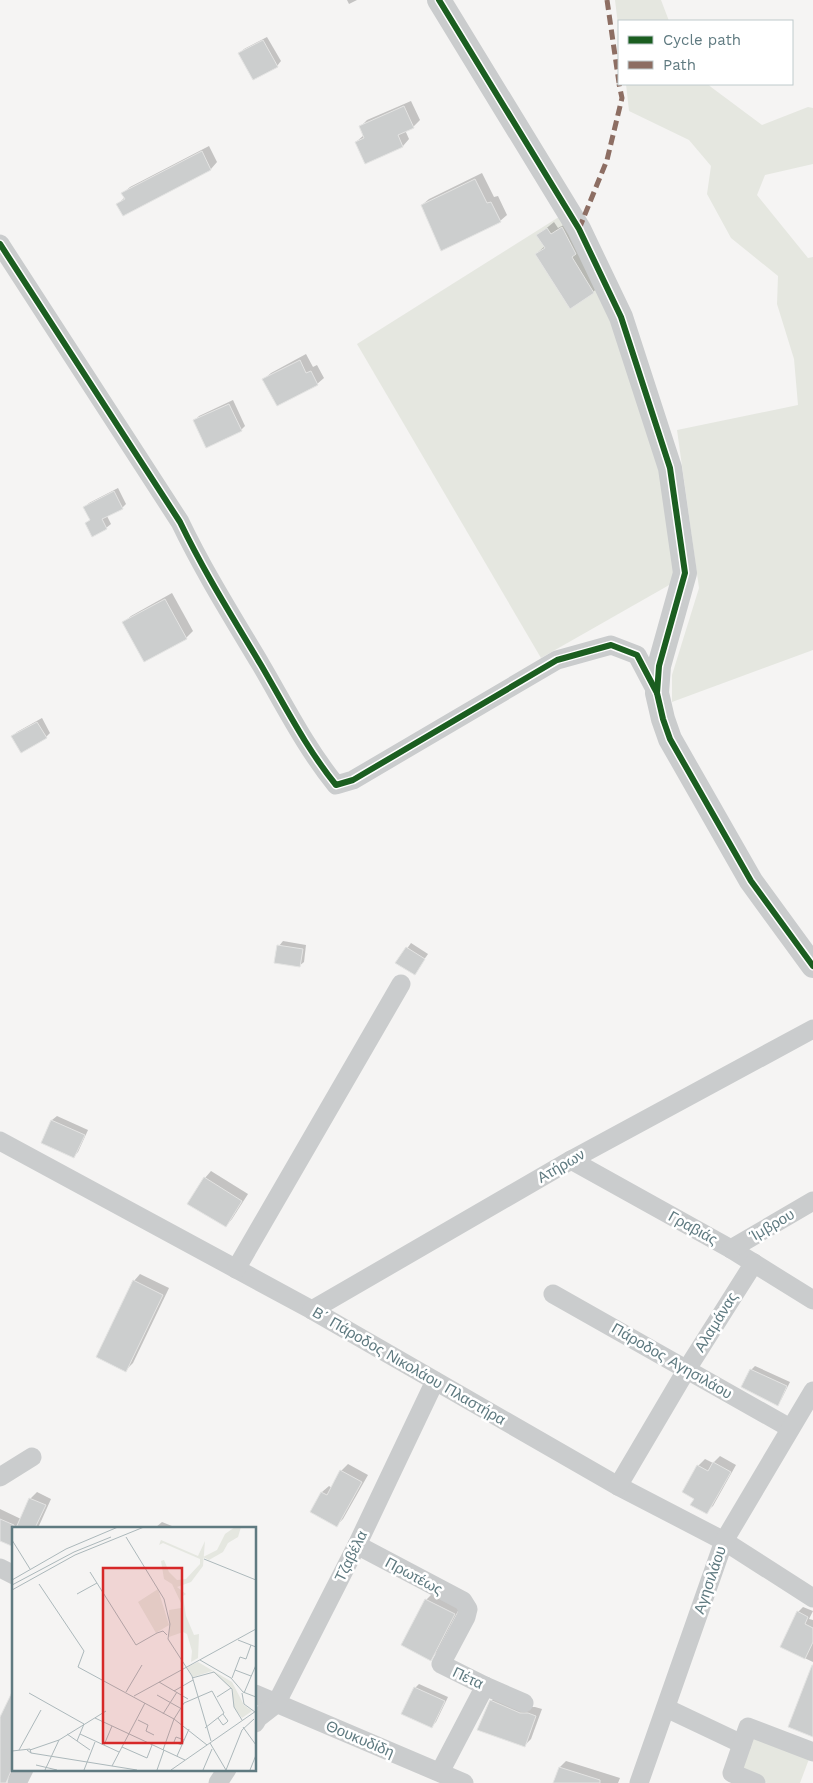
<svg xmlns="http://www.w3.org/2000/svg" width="813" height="1783" font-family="'Work Sans',sans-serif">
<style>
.green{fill:#e5e7e0}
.shadow{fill:#0003}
.building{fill:#cccece;stroke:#e4e4e3}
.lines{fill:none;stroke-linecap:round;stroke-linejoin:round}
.minor{stroke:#cacccd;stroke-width:19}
.tertiary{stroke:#cacccd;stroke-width:24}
.quiet{stroke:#8d6e63;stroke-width:5;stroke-dasharray:10 5;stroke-linecap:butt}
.cycleway-casing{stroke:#fff;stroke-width:9}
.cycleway{stroke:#1b5e20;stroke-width:6}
.labels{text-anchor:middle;stroke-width:5;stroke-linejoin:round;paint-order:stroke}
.street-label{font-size:15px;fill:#5f7a80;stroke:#fff}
.inset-road{fill:none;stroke:#acb8bb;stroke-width:1}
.view{fill:#d62828;fill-opacity:0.15;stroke:#d62828;stroke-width:2.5}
.inset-edge{fill:none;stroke:#5f7a80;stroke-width:2.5}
</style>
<rect width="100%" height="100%" fill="#f5f4f3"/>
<g class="green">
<polygon points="615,0 661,0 669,21 619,21 619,33"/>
<polygon points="626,84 708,84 711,87 762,125 808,107 813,108 813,164 765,175 757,195 808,258 813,257 813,650 672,702 672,675 699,588 677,430 798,405 794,359 777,304 778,276 731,238 707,194 711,166 689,140 629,111"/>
<polygon points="562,215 584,250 665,467 678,580 541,658 357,344"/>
<polygon points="743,1733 809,1759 800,1783 767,1783 729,1767"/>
</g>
<g class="shadow">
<polygon points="347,0 357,0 349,4"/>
<polygon points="267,37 281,61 277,66 239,54 244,49"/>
<polygon points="411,101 420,120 413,127 405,130 409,139 403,146 365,162 356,142 364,135 360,127 367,120"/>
<polygon points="209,146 217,162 211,169 123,214 118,204 125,197 123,193 130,187"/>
<polygon points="482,173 494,197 498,196 507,215 500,221 422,205 429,199"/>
<polygon points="554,222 558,228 569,222 600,285 593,292 570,307 536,254 545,246 538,235"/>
<polygon points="306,354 313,367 317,365 324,378 317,384 264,379 271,373"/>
<polygon points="233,400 245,426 241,430 195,420 199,416"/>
<polygon points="118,488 126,504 122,508 107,516 111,524 106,528 91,519 85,507 89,503"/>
<polygon points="172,593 193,631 186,638 124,622 131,616"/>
<polygon points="42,718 50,733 46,737 13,736 17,732"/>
<polygon points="283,941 306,945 304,962 299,966 279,946"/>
<polygon points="411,943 428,954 414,974 397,963"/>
<polygon points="57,1116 88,1130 78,1152 74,1156 43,1142 52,1120"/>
<polygon points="211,1171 248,1194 232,1219 226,1226 205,1178"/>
<polygon points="140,1274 169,1288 133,1363 126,1370 134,1281"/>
<polygon points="755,1366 790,1382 781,1400 777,1404 751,1370"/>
<polygon points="720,1456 736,1465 713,1506 706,1512 695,1499 683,1492 698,1466 705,1459 713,1463"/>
<polygon points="348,1464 368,1475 343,1519 337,1525 312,1512 322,1492 329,1486 332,1488 341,1471"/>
<polygon points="37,1492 51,1499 38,1528 14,1528 0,1539 0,1509 21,1519 30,1499"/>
<polygon points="162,1522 177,1528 155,1528"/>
<polygon points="433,1593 460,1607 437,1652 430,1659 426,1600"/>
<polygon points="803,1607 813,1611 809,1619 813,1620 813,1662 781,1647 798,1612"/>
<polygon points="419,1684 448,1697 436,1722 432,1726 415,1688"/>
<polygon points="14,1692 14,1769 12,1775 6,1781 0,1779 0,1720"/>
<polygon points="498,1695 527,1707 535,1707 542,1709 531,1739 524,1746 491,1701"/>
<polygon points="566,1761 620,1778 618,1783 555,1783 560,1767"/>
</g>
<g class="building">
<polygon points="263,40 278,67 253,80 238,53"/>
<polygon points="404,106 414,128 398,135 403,147 365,164 355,142 364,138 359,126"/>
<polygon points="202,151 211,170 123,216 116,204 125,199 121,193"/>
<polygon points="475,179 487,203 491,202 501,222 441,251 421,205"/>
<polygon points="562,227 576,254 572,257 594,293 570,309 535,254 545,248 536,235 547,228 551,234"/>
<polygon points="300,360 306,373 311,371 318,385 277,406 262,379"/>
<polygon points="229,404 242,431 206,448 193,420"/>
<polygon points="114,491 123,509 102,519 107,529 92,537 85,523 90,520 83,507"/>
<polygon points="165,599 187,639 144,662 122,622"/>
<polygon points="37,722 47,738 21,753 11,736"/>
<polygon points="277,945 303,949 300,967 274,963"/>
<polygon points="406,947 425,959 415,975 395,963"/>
<polygon points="51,1120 85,1135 74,1158 41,1143"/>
<polygon points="204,1177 242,1201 226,1227 187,1204"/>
<polygon points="133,1280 163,1295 126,1372 96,1357"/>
<polygon points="750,1369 787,1386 778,1406 741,1387"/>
<polygon points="713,1462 731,1472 707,1514 690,1505 694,1499 682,1492 697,1465 708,1471"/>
<polygon points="340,1470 362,1482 337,1527 310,1512 321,1492 327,1495"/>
<polygon points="29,1498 46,1505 35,1528 16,1528"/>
<polygon points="0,1519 14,1525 14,1547 0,1541"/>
<polygon points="425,1599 455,1614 431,1661 401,1645"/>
<polygon points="797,1611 808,1617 805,1624 813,1628 813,1642 805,1659 780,1647"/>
<polygon points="812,1665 813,1665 813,1737 788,1727"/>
<polygon points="414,1687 445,1701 432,1728 401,1714"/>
<polygon points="14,1688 14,1764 6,1783 0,1783 0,1717"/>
<polygon points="490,1700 520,1713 528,1713 536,1716 525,1747 477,1730"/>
<polygon points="559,1767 600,1780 600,1783 553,1783"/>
</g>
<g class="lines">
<g class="minor">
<path d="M0 244 180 522C204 572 233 618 261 665 285 706 306 748 336 785L353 780 557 660 611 645 637 655 657 693"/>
<polyline points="0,1141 312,1310 618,1486 724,1541 813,1598"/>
<polyline points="571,1160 731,1249 813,1300"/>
<polyline points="731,1249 813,1201"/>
<polyline points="236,1269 401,984"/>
<polyline points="553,1294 790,1428"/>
<polyline points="312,1310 571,1160 813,1029"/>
<polyline points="0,1477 32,1457"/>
<polyline points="618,1486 687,1369 754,1263"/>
<polyline points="357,1545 463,1601 468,1609 466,1617 441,1664 485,1686 524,1703"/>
<polyline points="0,1568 14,1575"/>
<polyline points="255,1694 464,1783"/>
<polyline points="666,1708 742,1744"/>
<polyline points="255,1723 258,1718 276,1704 357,1545 435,1381"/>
<polyline points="440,1772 485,1686"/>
<polyline points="17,1783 24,1769"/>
<polyline points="218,1783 227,1769"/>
<polyline points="639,1783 724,1541 813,1391"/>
<polyline points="756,1783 732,1773 748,1727 813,1752"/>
</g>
<polyline class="tertiary" points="439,0 579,229 621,317 670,468 685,573 659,666 657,693 663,719 670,739 751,881 813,966"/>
<g class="quiet">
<polyline points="607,0 619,83"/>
<polyline points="579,229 607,160 622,98 619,84"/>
</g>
<defs>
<g id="cycleway">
<polyline points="439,0 579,229 621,317 670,468 685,573 659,666 657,693 663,719 670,739 751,881 813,966"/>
<path d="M0 244 180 522C204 572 233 618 261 665 285 706 306 748 336 785L353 780 557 660 611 645 637 655 657 693"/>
</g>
</defs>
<use href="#cycleway" class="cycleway-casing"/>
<use href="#cycleway" class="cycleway"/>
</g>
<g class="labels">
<g class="street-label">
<text transform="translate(561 1166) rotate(-30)" y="5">Ατήρων</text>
<text transform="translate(772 1225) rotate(-30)" y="5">Ίμβρου</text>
<text transform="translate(693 1228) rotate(29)" y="5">Γραβιάς</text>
<text transform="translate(716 1322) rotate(-58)" y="5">Αλαμάνας</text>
<text transform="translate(672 1361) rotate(30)" y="5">Πάροδος Αγησιλάου</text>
<text transform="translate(409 1366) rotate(30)" y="5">Β΄ Πάροδος Νικολάου Πλαστήρα</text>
<text transform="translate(351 1556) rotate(-64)" y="5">Τζαβέλα</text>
<text transform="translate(414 1576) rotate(28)" y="5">Πρωτέως</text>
<text transform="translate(710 1580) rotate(-71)" y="5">Αγησιλάου</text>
<text transform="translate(468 1678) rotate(25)" y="5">Πέτα</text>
<text transform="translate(360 1739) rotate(23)" y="5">Θουκυδίδη</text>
</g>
</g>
<g transform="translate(12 1527)">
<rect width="244" height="244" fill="#f5f4f3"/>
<path d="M223 0H229L226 10 216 16 211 25 197 33 191 30 205 23 213 7ZM149 13 186 29 193 14 191 39 179 55 165 60 174 67 171 69 174 89 182 108 187 107 186 131 179 135 180 124 175 107 171 105 157 110V83L169 81V76L160 57 152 52 149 34 152 33 157 45 165 53 174 52 188 37V32L151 16 147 18ZM146 62 157 98 144 106 126 75ZM186 135 220 155 232 178 240 184 230 191 222 180 220 162 200 144 181 150 175 140Z" fill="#e5e7e0"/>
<path class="inset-road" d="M114 10 152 72 158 97 156 112 180 149 199 214M0 13 18 42M192 32 244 53M78 45 124 118 145 106 151 104 155 108M0 53 54 22 106 0M27 57 72 124 66 140 162 192 195 218M0 58 62 25 99 10M0 63 63 28 132 0M65 67 85 56M226 113 244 120M188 133 219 151 231 165 244 170M223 143 239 149M180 151 202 145 220 162 222 180 230 193M220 151 228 130 234 132 239 118M147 155 176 172M162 164 181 153M114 165 130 138M17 166 72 197 65 214M230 166 232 177 243 185M232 166 244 138M145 168 168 181M122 169 244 102M205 170 219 161M151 187 165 165M83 191 173 233M206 191 211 198 214 196 216 194 211 187M126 193 136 198 134 204 142 208M231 200 244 218M55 207 78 223M68 207 107 225M198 216 214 243M92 218 100 199M170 218 162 215 164 210 172 213M110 220 135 231 140 218M7 223 29 183M18 223 47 213 94 184M151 223 162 192 172 176 200 164 212 186 193 201M0 224 18 222 19 226 15 223M19 226 125 243M165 229 177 202M24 238 45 243M100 239 133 176M33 243 47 213M72 243 83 215M145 243 152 223M159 243 244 184M191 243 200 222M214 243 230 203 242 192M238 243 244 228"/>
<path class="view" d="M91 41H170V216H91Z"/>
<rect width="244" height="244" class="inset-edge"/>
</g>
<rect x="618" y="20" width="175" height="65" fill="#ffffff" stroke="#bfcacc"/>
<rect x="628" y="36" width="25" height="8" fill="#1b5e20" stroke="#bfcacc"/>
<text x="663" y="45" font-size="15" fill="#5f7a80">Cycle path</text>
<rect x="628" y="61" width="25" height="8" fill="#8d6e63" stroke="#bfcacc"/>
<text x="663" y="70" font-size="15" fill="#5f7a80">Path</text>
</svg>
